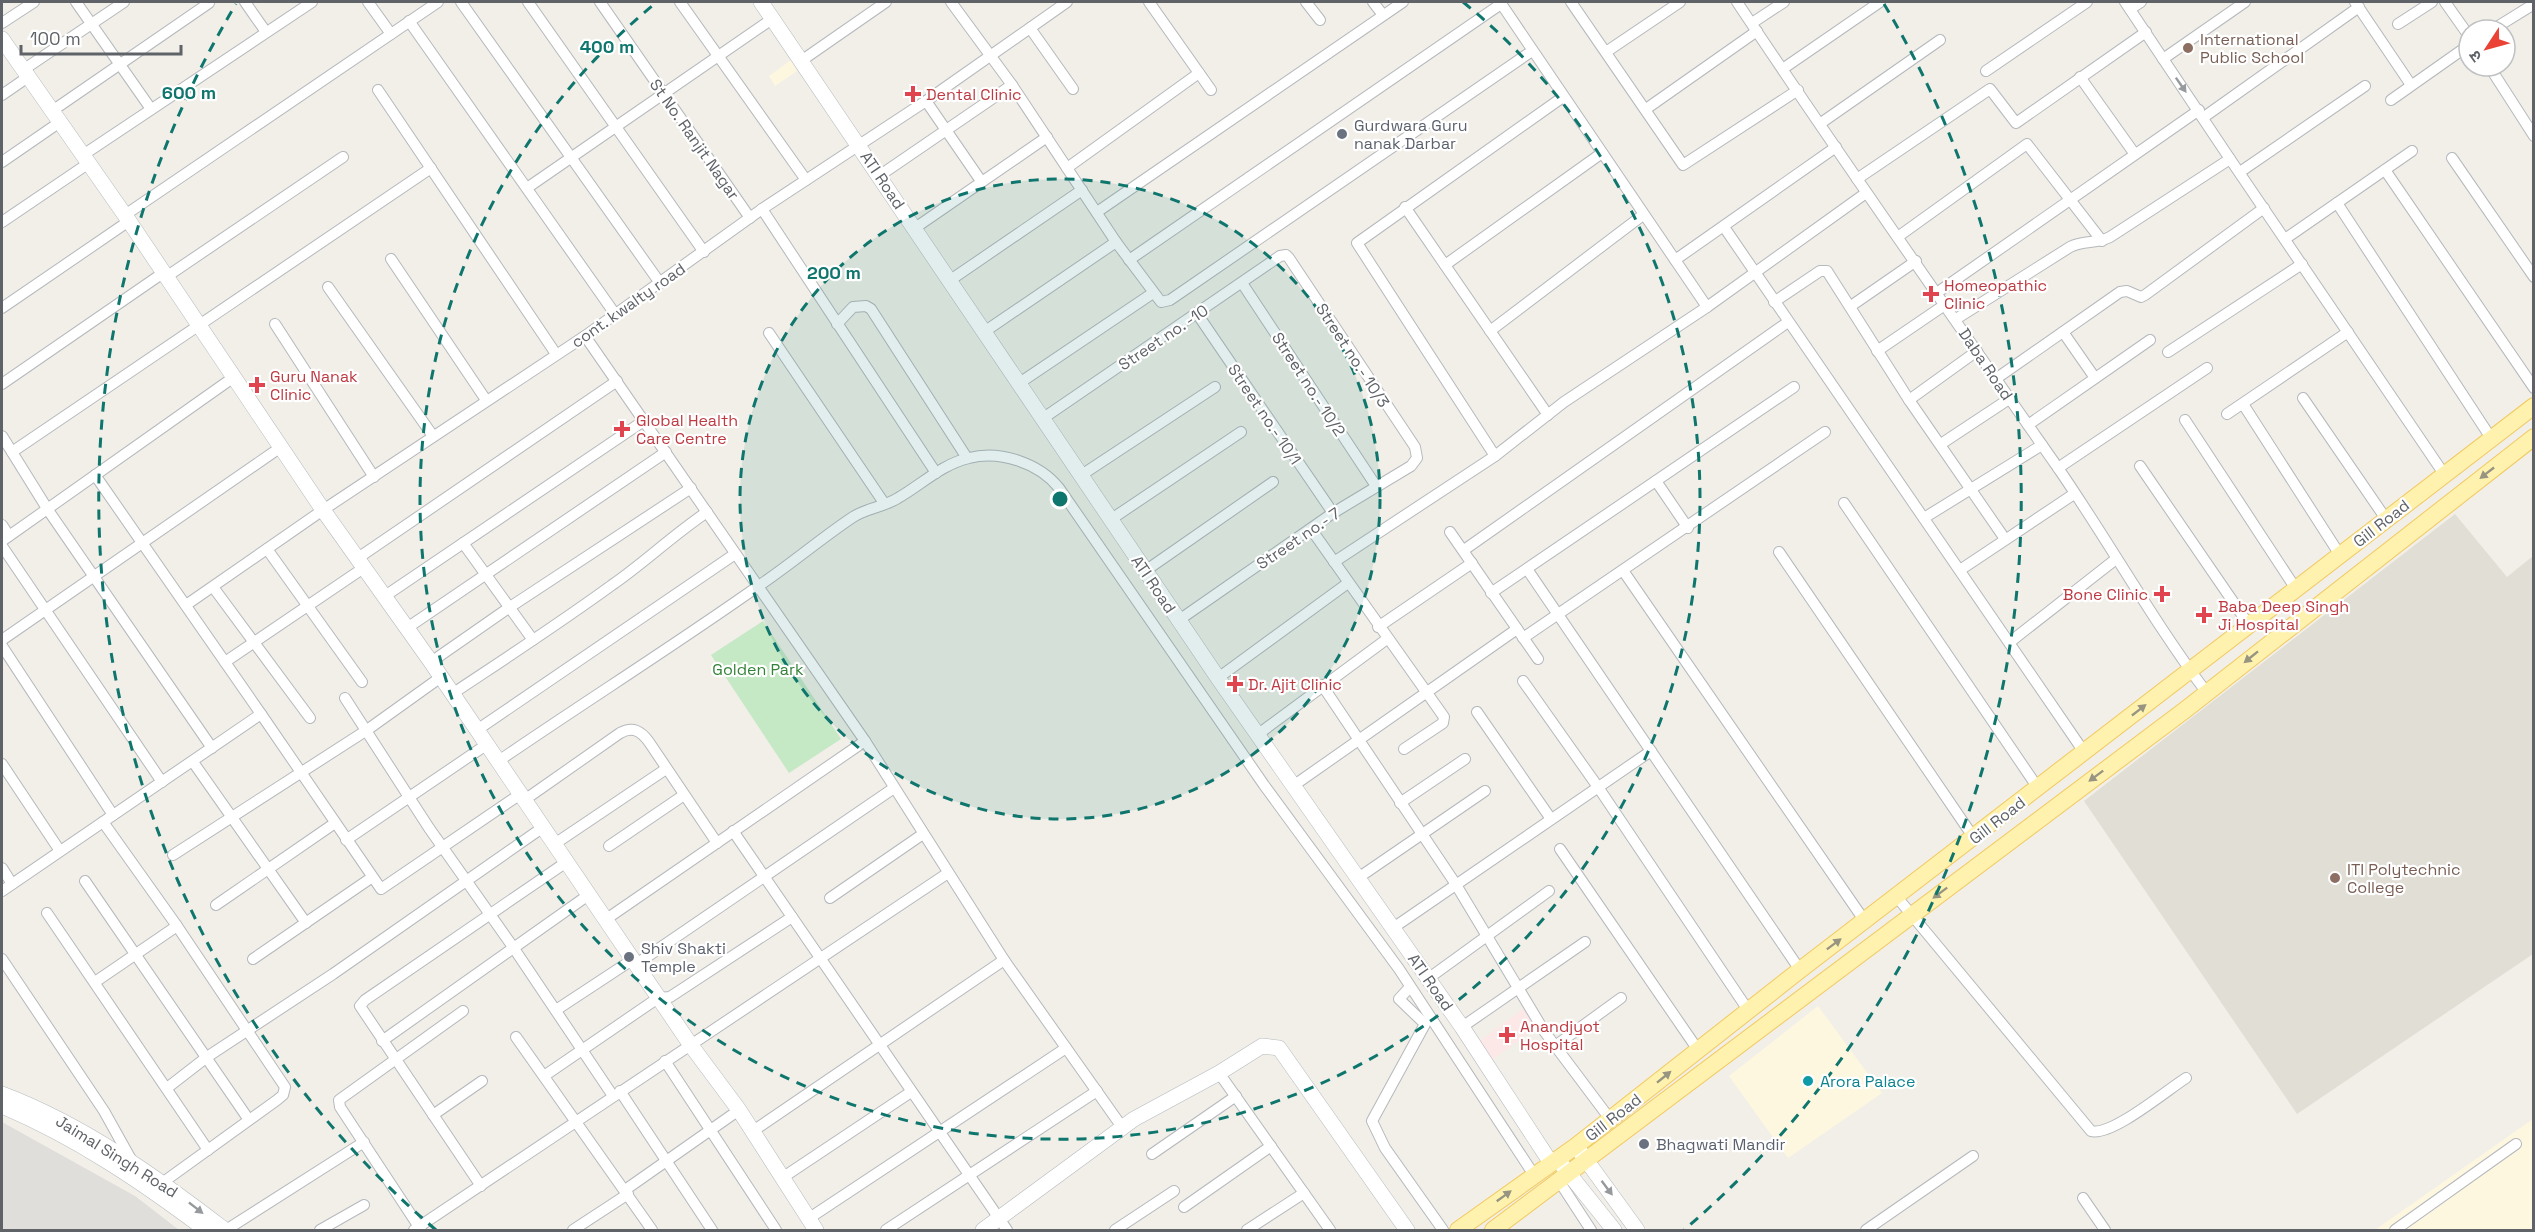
<svg xmlns="http://www.w3.org/2000/svg" width="2535" height="1232" font-family="'Space Grotesk','Noto Sans Devanagari',sans-serif">
<style>
.commercial{fill:#fef7e0}
.industrial{fill:#e0deda}
.education{fill:#e1ded6}
.medical{fill:#fce8e6}
.green{fill:#c5e8c5}
.lines{fill:none;stroke-linecap:round;stroke-linejoin:round}
.street-casing{stroke:#b5b8bc;stroke-width:12}
.secondary-casing{stroke:#b6babf;stroke-width:16}
.primary-casing{stroke:#f2c960;stroke-width:18}
.street{stroke:#fff;stroke-width:10}
.secondary{stroke:#fff;stroke-width:15}
.primary{stroke:#fff2af;stroke-width:16}
.oneway{fill:#979a9d}
.oneway2{fill:#979581}
.ring{fill:none;stroke:#0f766e;stroke-width:3;stroke-dasharray:10 8}
.education-dot{fill:#8d6e63;stroke:#fff;stroke-width:2}
.health-dot{fill:#e0444e;stroke:#fff;stroke-width:2}
.worship-dot{fill:#6b7280;stroke:#fff;stroke-width:2}
.culture-dot{fill:#0f9aa8;stroke:#fff;stroke-width:2}
.labels{text-anchor:middle;stroke-width:4.5;stroke-linejoin:round;paint-order:stroke}
.education-label{font-size:16px;fill:#785e54;stroke:#fff;text-anchor:start}
.health-label{font-size:16px;fill:#be3a42;stroke:#fff;text-anchor:start}
.worship-label{font-size:16px;fill:#5b616d;stroke:#fff;text-anchor:start}
.street-label{font-size:16px;fill:#5f6368;stroke:#fff}
.park-label{font-size:16px;fill:#348238;stroke:#fff}
.culture-label{font-size:16px;fill:#0d838f;stroke:#fff;text-anchor:start}
.centre{fill:#0f766e;stroke:#fff;stroke-width:3}
.ring-label{font-size:18px;text-anchor:middle;font-weight:bold;fill:#0f766e;stroke:#fff;stroke-width:4.5;stroke-linejoin:round;paint-order:stroke}
</style>
<rect width="100%" height="100%" fill="#f1efe8"/>
<g class="commercial">
<polygon points="791,60 797,71 775,86 769,76"/>
<polygon points="1818,1006 1882,1093 1788,1158 1729,1076"/>
<polygon points="2533,1119 2533,1230 2375,1230"/>
</g>
<polygon class="industrial" points="2,1122 135,1196 179,1230 2,1230"/>
<polygon class="education" points="2455,514 2507,577 2533,556 2533,954 2297,1114 2084,801"/>
<polygon class="medical" points="1524,1008 1537,1028 1490,1061 1477,1043"/>
<polygon class="green" points="763,621 841,739 789,773 711,655"/>
<g class="lines">
<defs>
<g id="street">
<polyline points="76,2 151,109"/>
<polyline points="245,2 266,32"/>
<polyline points="368,2 391,34"/>
<polyline points="461,2 660,283"/>
<polyline points="528,2 704,252"/>
<polyline points="600,2 750,218"/>
<polyline points="680,2 806,180"/>
<polyline points="951,2 1012,85 1116,242 1161,302 1170,300 1532,51"/>
<polyline points="1149,2 1211,90"/>
<polyline points="1306,2 1320,20"/>
<polyline points="1373,2 1383,15"/>
<polyline points="1500,2 1707,307"/>
<polyline points="1571,2 1683,165 1798,90"/>
<path d="M1737 2C1841 158 1949 312 2056 465 2108 540 2152 620 2207 693"/>
<polyline points="2125,2 2230,159"/>
<polyline points="2355,2 2411,85"/>
<polyline points="2445,2 2469,36"/>
<polyline points="2130,9 2141,2"/>
<polyline points="409,21 615,314"/>
<polyline points="2,23 34,2"/>
<polyline points="1752,23 1784,2"/>
<polyline points="2398,24 2432,2"/>
<polyline points="1030,28 1073,89"/>
<polyline points="2492,30 2534,4"/>
<polyline points="1606,52 1680,2"/>
<polyline points="2163,59 2245,2"/>
<polyline points="801,61 886,2"/>
<polyline points="2489,66 2534,136"/>
<polyline points="1784,68 1880,2"/>
<polyline points="23,70 124,2"/>
<polyline points="1986,71 2087,2"/>
<polyline points="2080,77 2134,153"/>
<polyline points="378,90 556,354"/>
<polyline points="2,95 28,77"/>
<polyline points="2391,100 2469,45"/>
<polyline points="926,101 981,181"/>
<polyline points="1646,109 1757,31"/>
<polyline points="52,111 209,3"/>
<polyline points="2204,117 2359,7"/>
<polyline points="1821,123 1940,40"/>
<polyline points="83,155 312,2"/>
<polyline points="2452,158 2534,277"/>
<polyline points="2,162 60,122"/>
<polyline points="1067,168 1199,73"/>
<polyline points="2385,170 2534,388"/>
<polyline points="2240,172 2365,86"/>
<polyline points="879,176 1012,85"/>
<polyline points="1857,179 1990,89 2016,123 2146,32"/>
<polyline points="527,188 772,19"/>
<polyline points="2337,203 2491,438"/>
<polyline points="1405,207 1548,415"/>
<polyline points="762,209 936,473"/>
<polyline points="1097,212 1403,2"/>
<polyline points="125,215 438,2"/>
<polyline points="2,222 89,163"/>
<polyline points="1724,227 2084,752"/>
<polyline points="915,228 1047,137"/>
<polyline points="1899,236 2027,144 2102,241"/>
<polyline points="2285,239 2412,151"/>
<polyline points="391,259 486,400"/>
<polyline points="1129,260 1501,4"/>
<polyline points="1675,260 1836,147"/>
<polyline points="1445,265 1602,153"/>
<polyline points="166,277 343,157"/>
<polyline points="949,281 1082,190"/>
<polyline points="1242,283 1376,486"/>
<polyline points="328,287 433,436"/>
<polyline points="1938,292 2199,110"/>
<polyline points="1774,302 1820,271 1827,271 1909,400 2005,539"/>
<polyline points="1851,306 1916,261"/>
<polyline points="2,308 129,221"/>
<polyline points="1198,315 1333,513"/>
<path d="M1956 319 2070 247C2083 240 2097 244 2110 237L2230 159 2444 474"/>
<polyline points="275,324 374,477"/>
<polyline points="837,324 853,307 866,306 871,309 967,458"/>
<polyline points="1490,331 1643,215"/>
<polyline points="984,332 1116,242"/>
<polyline points="2063,332 2095,378"/>
<polyline points="769,333 884,503"/>
<polyline points="585,336 865,741 1004,960 1122,1127"/>
<polyline points="1877,351 1946,304"/>
<polyline points="2168,352 2302,264"/>
<polyline points="1997,378 2120,292 2127,291 2141,297 2145,295 2264,208"/>
<polyline points="2,384 163,273"/>
<polyline points="1018,384 1153,293"/>
<polyline points="2303,398 2386,519"/>
<polyline points="1909,400 1977,351"/>
<polyline points="2243,404 2340,555"/>
<polyline points="2227,414 2348,332"/>
<polyline points="1042,419 1280,256 1286,255 1289,258 1415,447 1417,458 1411,466 1333,513 1179,620"/>
<polyline points="2185,420 2296,589"/>
<polyline points="2028,425 2150,340"/>
<polyline points="2,436 48,510 212,748"/>
<polyline points="1941,444 2009,399"/>
<polyline points="12,452 431,168"/>
<polyline points="1495,456 1357,243 1563,97"/>
<polyline points="2140,466 2249,625"/>
<polyline points="2058,468 2207,368"/>
<polyline points="1080,476 1215,387"/>
<polyline points="1656,481 1688,528"/>
<polyline points="1844,503 2038,788"/>
<polyline points="1924,518 2042,445"/>
<polyline points="1110,520 1241,432"/>
<polyline points="2,525 9,536"/>
<polyline points="1311,529 1444,717 1443,723 1404,749"/>
<polyline points="1450,532 1538,659"/>
<polyline points="2,541 234,377"/>
<polyline points="463,543 533,640"/>
<polyline points="2,546 162,782"/>
<polyline points="267,549 362,682"/>
<polyline points="1464,550 1788,322"/>
<polyline points="1779,552 1974,838"/>
<polyline points="358,558 617,381"/>
<polyline points="1334,562 1495,456 1564,402 1707,307 1866,193"/>
<polyline points="1527,569 1800,970"/>
<polyline points="1960,570 2074,494"/>
<polyline points="1145,571 1273,482"/>
<polyline points="1624,572 1864,920"/>
<polyline points="213,587 310,718"/>
<polyline points="1491,593 1794,387"/>
<polyline points="385,596 645,420"/>
<polyline points="186,605 323,510 585,336 762,209 926,101 1067,2"/>
<polyline points="1378,627 1472,563"/>
<polyline points="407,628 666,452"/>
<polyline points="1523,638 1825,432"/>
<polyline points="2,640 281,447"/>
<polyline points="2010,642 2116,559"/>
<polyline points="2,646 113,815"/>
<polyline points="225,662 365,567"/>
<polyline points="431,662 510,607 691,488"/>
<polyline points="1218,678 1348,583"/>
<polyline points="1523,681 1598,787 1748,1010"/>
<polyline points="1322,685 1455,883 1544,1031 1610,1119"/>
<path d="M452 694C506 658 560 623 612 585 645 562 673 535 707 512"/>
<polyline points="345,698 429,828 513,947 613,1096"/>
<polyline points="1477,712 1551,819"/>
<polyline points="261,714 381,889 519,795"/>
<polyline points="477,730 735,554"/>
<polyline points="1257,735 1387,639"/>
<polyline points="193,762 306,923"/>
<path d="M497 762C583 703 672 647 757 587 790 565 820 539 853 517 867 508 884 507 898 498 921 485 942 464 969 458 1000 450 1039 463 1059 488L1264 785 1399 969 1534 1175"/>
<polyline points="2,764 60,851"/>
<polyline points="1293,786 1517,629"/>
<path d="M523 801 620 733C633 726 641 731 649 742L717 843"/>
<polyline points="1400,803 1465,759"/>
<polyline points="103,822 177,926 285,1087 283,1095 277,1100 162,1183"/>
<polyline points="733,831 1007,1230"/>
<polyline points="346,840 486,745"/>
<polyline points="553,845 666,769"/>
<polyline points="609,846 684,795"/>
<polyline points="1560,849 1698,1050"/>
<polyline points="173,855 367,730 441,677"/>
<polyline points="2,868 12,884"/>
<polyline points="1358,878 1485,791"/>
<polyline points="85,881 249,1120"/>
<polyline points="2,891 261,714 95,475"/>
<path d="M1896 896 2091 1131C2111 1137 2167 1090 2186 1078"/>
<polyline points="830,898 923,834"/>
<polyline points="216,905 335,823"/>
<polyline points="47,913 208,1150"/>
<polyline points="605,920 865,741"/>
<polyline points="1393,928 1651,751"/>
<polyline points="2,959 104,1111 133,1163"/>
<polyline points="253,959 371,878"/>
<polyline points="635,965 894,788"/>
<polyline points="1429,978 1549,891"/>
<polyline points="95,982 177,926"/>
<polyline points="1410,987 1399,999 1425,1024 1372,1121 1385,1148 1443,1230"/>
<polyline points="556,1010 632,960"/>
<polyline points="1462,1027 1585,942"/>
<polyline points="516,1037 652,1230"/>
<polyline points="382,1041 587,896"/>
<polyline points="1555,1046 1621,998"/>
<polyline points="665,1061 776,1230"/>
<polyline points="1219,1073 1330,1230"/>
<polyline points="544,1076 658,998 670,997 792,917"/>
<polyline points="167,1088 207,1057 333,974 542,828"/>
<polyline points="620,1091 712,1230"/>
<polyline points="433,1115 482,1081"/>
<polyline points="753,1131 1004,960"/>
<polyline points="1152,1154 1236,1096"/>
<polyline points="782,1178 911,1092"/>
<polyline points="1559,1181 1591,1230"/>
<polyline points="481,1186 360,1006 365,1000 565,863"/>
<polyline points="625,1190 739,1110"/>
<polyline points="2083,1198 2105,1230"/>
<polyline points="1184,1207 1271,1146"/>
<polyline points="808,1219 1066,1048"/>
<polyline points="226,1230 364,1142"/>
<polyline points="320,1230 364,1205"/>
<polyline points="414,1230 948,873"/>
<polyline points="421,1230 340,1107 339,1100 463,1011"/>
<polyline points="573,1230 628,1194"/>
<polyline points="886,1230 1097,1091"/>
<polyline points="1115,1230 1174,1191"/>
<polyline points="1247,1230 1304,1193"/>
<polyline points="1866,1230 1973,1156"/>
<polyline points="2395,1230 2516,1144"/>
</g>
<g id="secondary">
<polyline points="761,2 1218,678 1462,1027 1551,1163"/>
<polyline points="2,39 129,221 323,510 431,662 690,1044 739,1110 816,1230"/>
<path d="M2 1094C84 1125 156 1177 225 1230"/>
<path d="M2 1106C77 1138 141 1181 206 1230"/>
<polyline points="1576,1146 1637,1230"/>
<polyline points="1562,1165 1614,1230"/>
<polyline points="983,1230 1134,1119 1219,1073 1262,1046 1279,1048 1407,1230"/>
</g>
<g id="primary">
<polyline points="1458,1230 1576,1146 1800,970 2534,406"/>
<polyline points="1493,1230 2185,710 2534,437"/>
</g>
</defs>
<use href="#street" class="street-casing"/>
<use href="#secondary" class="secondary-casing"/>
<use href="#primary" class="primary-casing"/>
<use href="#street" class="street"/>
<use href="#secondary" class="secondary"/>
<use href="#primary" class="primary"/>
</g>
<defs><path id="oneway-solid" d="M-6-.8H1V-3.2L6.5 0L1 3.2V.8H-6Z" transform="scale(1.5)"/></defs>
<g class="oneway">
<use href="#oneway-solid" transform="translate(2181 85) rotate(55)"/>
<use href="#oneway-solid" transform="translate(1607 1188) rotate(53)"/>
<use href="#oneway-solid" transform="translate(196 1208) rotate(38)"/>
</g>
<g class="oneway2">
<use href="#oneway-solid" transform="translate(2487 473) rotate(142)"/>
<use href="#oneway-solid" transform="translate(2251 657) rotate(141)"/>
<use href="#oneway-solid" transform="translate(2139 710) rotate(-38)"/>
<use href="#oneway-solid" transform="translate(2096 776) rotate(143)"/>
<use href="#oneway-solid" transform="translate(1940 893) rotate(143)"/>
<use href="#oneway-solid" transform="translate(1834 944) rotate(-37)"/>
<use href="#oneway-solid" transform="translate(1664 1077) rotate(-39)"/>
<use href="#oneway-solid" transform="translate(1504 1196) rotate(-36)"/>
</g>
<circle cx="1060" cy="499" r="320" fill="#0f766e" fill-opacity=".12"/>
<g class="ring">
<circle cx="1060" cy="499" r="320"/>
<path d="M1463 2A640 640 0 1 1 657 2"/>
<path d="M436 1230A961 961 0 0 1 236 4M1884 4A961 961 0 0 1 1684 1230"/>
</g>
<g class="education-dot">
<circle cx="2188" cy="48" r="6"/>
<circle cx="2335" cy="878" r="6"/>
</g>
<g class="health-dot">
<path d="M910 85h6v6h6v6h-6v6h-6v-6h-6v-6h6z"/>
<path d="M1928 285h6v6h6v6h-6v6h-6v-6h-6v-6h6z"/>
<path d="M254 376h6v6h6v6h-6v6h-6v-6h-6v-6h6z"/>
<path d="M619 420h6v6h6v6h-6v6h-6v-6h-6v-6h6z"/>
<path d="M2159 585h6v6h6v6h-6v6h-6v-6h-6v-6h6z"/>
<path d="M2201 606h6v6h6v6h-6v6h-6v-6h-6v-6h6z"/>
<path d="M1232 675h6v6h6v6h-6v6h-6v-6h-6v-6h6z"/>
<path d="M1504 1026h6v6h6v6h-6v6h-6v-6h-6v-6h6z"/>
</g>
<g class="worship-dot">
<circle cx="1342" cy="134" r="6"/>
<circle cx="629" cy="957" r="6"/>
<circle cx="1644" cy="1144" r="6"/>
</g>
<circle class="culture-dot" cx="1808" cy="1081" r="6"/>
<g class="labels">
<g class="education-label">
<text x="2200" y="45">International<tspan x="2200" dy="18">Public School</tspan></text>
<text x="2347" y="875">ITI Polytechnic<tspan x="2347" dy="18">College</tspan></text>
</g>
<g class="health-label">
<text x="926" y="100">Dental Clinic</text>
<text x="1944" y="291">Homeopathic<tspan x="1944" dy="18">Clinic</tspan></text>
<text x="270" y="382">Guru Nanak<tspan x="270" dy="18">Clinic</tspan></text>
<text x="636" y="426">Global Health<tspan x="636" dy="18">Care Centre</tspan></text>
<text x="2148" y="600" text-anchor="end">Bone Clinic</text>
<text x="2218" y="612">Baba Deep Singh<tspan x="2218" dy="18">Ji Hospital</tspan></text>
<text x="1248" y="690">Dr. Ajit Clinic</text>
<text x="1520" y="1032">Anandjyot<tspan x="1520" dy="18">Hospital</tspan></text>
</g>
<g class="worship-label">
<text x="1354" y="131">Gurdwara Guru<tspan x="1354" dy="18">nanak Darbar</tspan></text>
<text x="641" y="954">Shiv Shakti<tspan x="641" dy="18">Temple</tspan></text>
<text x="1656" y="1150">Bhagwati Mandir</text>
</g>
<g class="street-label">
<text transform="translate(695 139) rotate(55)" y="6">St No. Ranjit Nagar</text>
<text transform="translate(883 180) rotate(56)" y="6">ATI Road</text>
<text transform="translate(628 305) rotate(-35)" y="6">cont. kwalty road</text>
<text transform="translate(1163 337) rotate(-34)" y="6">Street no. -10</text>
<text transform="translate(1353 355) rotate(57)" y="6">Street no.- 10/3</text>
<text transform="translate(1986 364) rotate(56)" y="6">Daba Road</text>
<text transform="translate(1309 384) rotate(57)" y="6">Street no.- 10/2</text>
<text transform="translate(1265 414) rotate(56)" y="6">Street no.- 10/1</text>
<text transform="translate(2381 523) rotate(-38)" y="6">Gill Road</text>
<text transform="translate(1298 538) rotate(-34)" y="6">Street no.- 7</text>
<text transform="translate(1154 584) rotate(56)" y="6">ATI Road</text>
<text transform="translate(1997 820) rotate(-38)" y="6">Gill Road</text>
<text transform="translate(1431 982) rotate(55)" y="6">ATI Road</text>
<text transform="translate(1613 1117) rotate(-38)" y="6">Gill Road</text>
<text transform="translate(117 1156) rotate(32)" y="6">Jaimal Singh Road</text>
</g>
<g class="park-label">
<text x="758" y="675">Golden Park</text>
</g>
<g class="culture-label">
<text x="1820" y="1087">Arora Palace</text>
</g>
</g>
<circle cx="1060" cy="499" r="9" class="centre"/>
<g class="ring-label">
<text x="607" y="53">400 m</text>
<text x="189" y="99">600 m</text>
<text x="834" y="279">200 m</text>
</g>
<rect width="2535" height="1232" fill="none" stroke="#5f6368" stroke-width="6"/>
<g transform="translate(2487 48) rotate(234)"><circle r="28" fill="#ffffff" stroke="#bfc1c3" stroke-width="1.5"/>
<path d="M0-4.5L10 22L0 15L-10 22Z" fill="#ea4335"/>
<text y="-9" font-size="16" font-weight="bold" text-anchor="middle" fill="#5f6368">उ</text>
</g>
<path d="M21 45v9h160v-9" fill="none" stroke="#5f6368" stroke-width="3"/>
<text x="30" y="45" font-size="18" fill="#5f6368" stroke="#ffffff" stroke-width="4.5" paint-order="stroke">100 m</text>
</svg>
